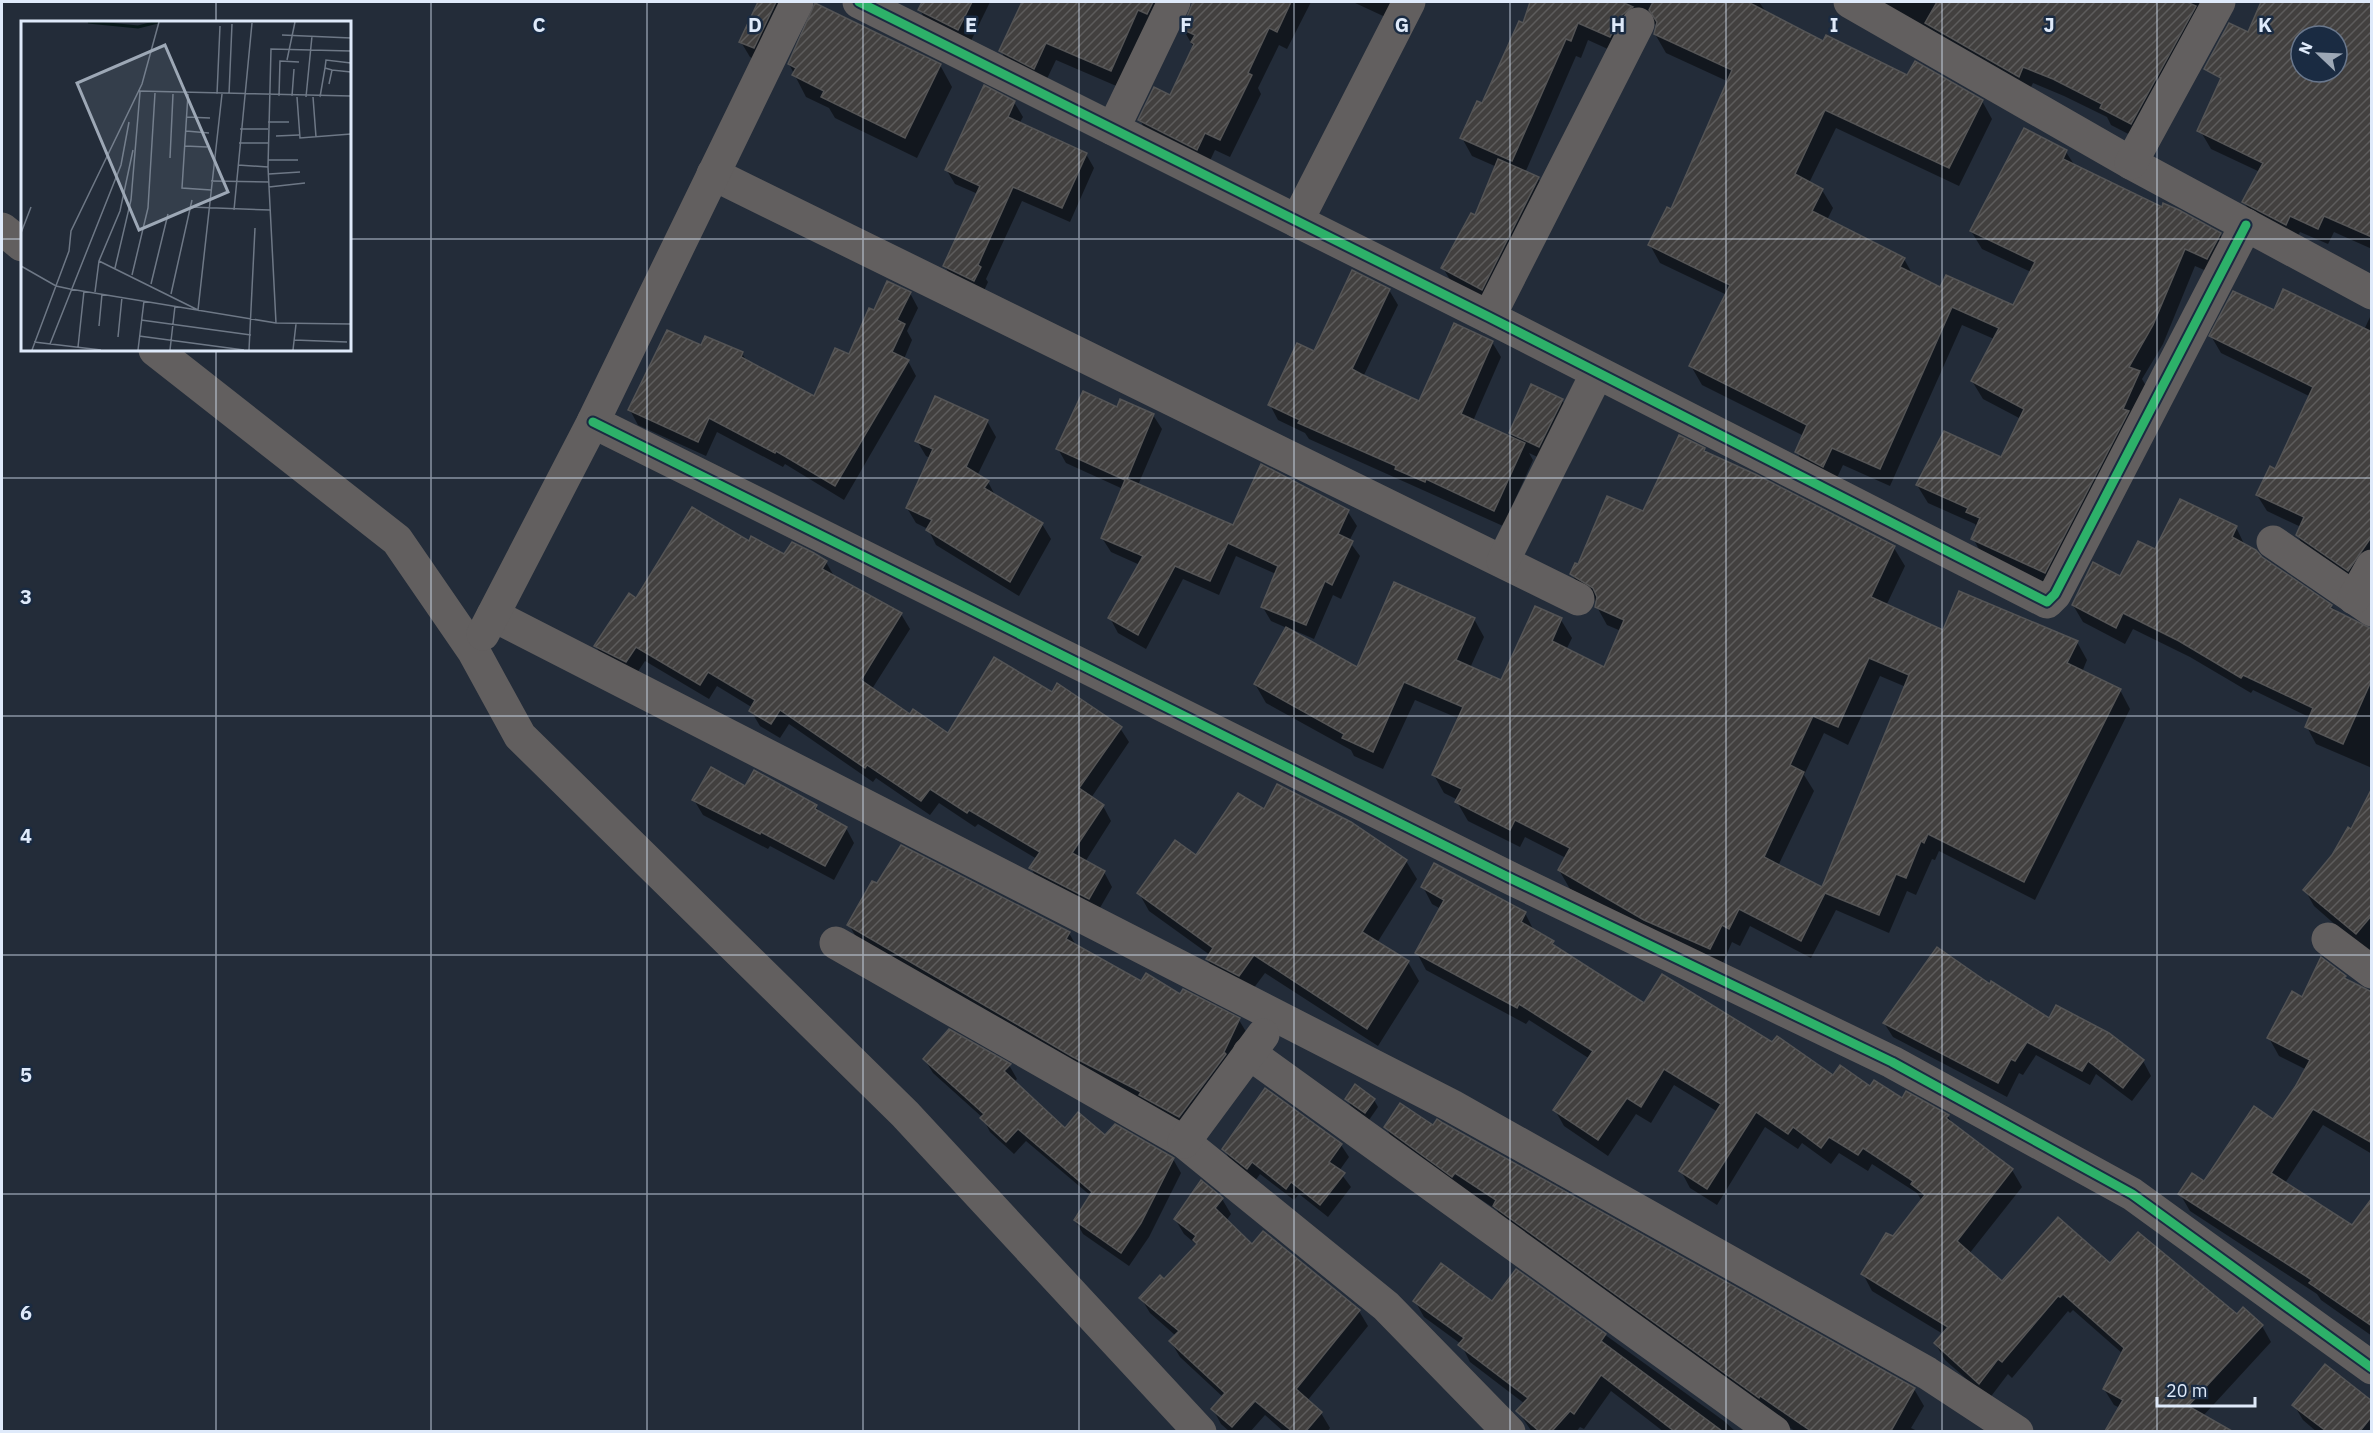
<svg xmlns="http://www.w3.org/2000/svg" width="2373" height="1433" font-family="'IBM Plex Sans',sans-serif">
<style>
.shadow{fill:#0007;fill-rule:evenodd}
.building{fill:url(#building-hatch);stroke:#545455;stroke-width:1.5;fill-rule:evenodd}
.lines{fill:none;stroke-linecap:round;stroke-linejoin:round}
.minor{stroke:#625f5f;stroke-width:33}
.cycleway-casing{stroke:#1a2b42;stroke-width:13}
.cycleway{stroke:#2db169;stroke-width:9}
.grid{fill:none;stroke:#dfeafa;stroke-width:1.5;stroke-opacity:0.55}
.inset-river{fill:none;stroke:#061719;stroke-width:3}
.inset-road{fill:none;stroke:#6e7886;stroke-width:1.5}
.view{fill:#9da8b6;fill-opacity:0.15;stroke:#9da8b6;stroke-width:3}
.inset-edge{fill:none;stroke:#dfeafa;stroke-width:3}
.grid-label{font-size:20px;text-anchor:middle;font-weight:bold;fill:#dfeafa;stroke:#1a2b42;stroke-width:5;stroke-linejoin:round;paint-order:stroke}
</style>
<defs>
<pattern id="building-hatch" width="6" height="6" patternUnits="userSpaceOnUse" patternTransform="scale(1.5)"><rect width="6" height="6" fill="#42403f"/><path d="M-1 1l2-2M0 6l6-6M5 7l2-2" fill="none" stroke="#5d5c5c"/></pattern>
</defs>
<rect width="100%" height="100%" fill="#232c39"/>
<g class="shadow">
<polygon points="760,2 778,2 786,15 762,63 750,57 741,42"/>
<polygon points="924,2 990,2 968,47 930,28 920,10"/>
<polygon points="1024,2 1181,2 1121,88 1056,60 1044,85 1011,69 1001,51"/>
<polygon points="1188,2 1311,2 1287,49 1279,45 1258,88 1261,94 1230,157 1215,150 1207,167 1150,138 1140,120 1171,97 1194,48 1183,29 1194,3"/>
<polygon points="1353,2 1408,2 1396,22"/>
<polygon points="1534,2 1759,2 1766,12 1824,43 1908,78 1982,101 1992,119 1959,186 1836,128 1809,183 1822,190 1833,208 1827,220 1904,259 1913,275 1941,289 2013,307 2031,272 1982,249 1971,231 2066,152 2075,166 2220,234 2230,252 2218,276 2195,266 2163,344 2142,379 2149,391 2055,590 1983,557 1973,538 1977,528 1975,524 1928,503 1917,485 2002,459 2021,419 1983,399 1972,381 1994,339 1962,325 1890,486 1843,465 1834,484 1807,470 1797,452 1804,436 1702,385 1691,366 1727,295 1660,263 1650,245 1671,211 1729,82 1666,53 1655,34 1658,25 1647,23 1621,55 1588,40 1581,58 1576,56 1525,173 1538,178 1547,193 1490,304 1452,283 1443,268 1476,217 1497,167 1472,156 1462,138 1483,105"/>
<polygon points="1866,2 2224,2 2140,140 2111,125 2107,117 2064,96 2033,83 2028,93"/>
<path d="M2276 2H2372V249L2334 232 2328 244 2300 232 2295 241 2254 218 2244 202 2260 172 2211 149 2201 132 2266 23ZM2301 36H2337V72H2301Z"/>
<polygon points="789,64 940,65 952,87 917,158 835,118 829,108 806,97"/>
<polygon points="1014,102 1023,117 1019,124 1086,154 1094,168 1070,222 1022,201 986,279 988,282 982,295 953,281 945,266 978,194 955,184 946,169"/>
<polygon points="1389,290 1398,305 1363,377 1419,403 1492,342 1501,357 1473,421 1514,440 1510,433 1562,400 1571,415 1548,462 1529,453 1533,460 1503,526 1309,439 1305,433 1278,420 1270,405 1315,353"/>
<polygon points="910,293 918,308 907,331 912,340 904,359 908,361 916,376 844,500 785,464 783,467 717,432 706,456 638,425 630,410 702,347 742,353 747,362 815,398 849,356 875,312"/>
<polygon points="2274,312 2364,330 2371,315 2372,567 2358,586 2307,552 2297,535 2301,527 2267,511 2257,495 2276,471 2311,397 2221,353 2211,336"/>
<path d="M1118 409 1153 415 1162 429 1138 485 1234 526 1348 512 1357 526 1349 541 1360 556 1341 599 1333 595 1314 639 1291 629V631L1358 669 1474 619 1484 637 1470 668 1501 682 1535 608 1561 620 1572 638 1566 650 1605 669 1621 631 1607 625 1597 607V602L1582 592 1572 574 1644 513 1704 449 1707 454 1894 548 1905 566 1886 606 1944 632 2077 642 2087 660 2082 672 2120 690 2130 709 2035 900 1939 851 1935 860 1932 859 1916 895 1907 891 1889 933 1836 910 1811 958 1750 926 1740 946 1732 942 1721 967 1570 889 1559 870 1566 858 1525 837 1520 847 1468 821 1457 802 1458 800 1444 793 1434 775 1460 719 1415 700 1383 769 1354 756 1351 750 1266 703 1255 684 1287 628 1271 621 1262 606 1276 574 1236 556 1219 595 1183 579 1146 649 1118 633 1110 618 1140 565 1111 552 1102 538 1123 489 1066 463 1058 449ZM1880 676 1906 687 1823 889 1778 866 1814 791 1804 775 1824 733 1848 745Z"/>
<polygon points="987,421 996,437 977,476 988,482 996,497 1042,524 1051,539 1019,596 936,545 928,529 916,523 907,508 930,458 926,456 917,441"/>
<polygon points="2236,527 2245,546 2261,559 2361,627 2372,630 2372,768 2316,744 2307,727 2311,718 2253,690 2251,693 2190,657 2133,629 2125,644 2083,622 2073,605 2121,578 2156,551"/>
<polygon points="749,543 785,556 826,562 835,578 901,614 910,629 872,689 910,716 949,735 1052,694 1120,728 1129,742 1091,798 1103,806 1111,821 1085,862 1104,872 1112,887 1097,913 1039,883 1031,868 1037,859 978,824 975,827 939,803 930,815 876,778 873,782 789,724 780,738 760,726 751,711 753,708 717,686 709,699 645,661 635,676 604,661 596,646 636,600"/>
<polygon points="745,788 816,806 820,813 846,828 854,843 834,880 770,846 768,849 703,815 694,800"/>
<polygon points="2372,790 2372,957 2314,906 2305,890 2352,831"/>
<polygon points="1265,812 1406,861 1417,879 1377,943 1408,962 1419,981 1378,1046 1265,973 1250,993 1218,977 1207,959 1210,955 1149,911 1139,893"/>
<polygon points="1423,887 1525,913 1534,931 1553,942 1557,950 1644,1005 1773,1044 1833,1077 1948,1116 1953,1125 2012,1170 2022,1187 1969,1254 2002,1283 2110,1265 2262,1326 2271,1342 2203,1416 2215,1432 2107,1432 2120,1408 2114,1405 2104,1389 2123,1354 2073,1310 2070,1313 2068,1311 2012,1378 2008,1374 1989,1399 1945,1360 1935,1343 1943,1334 1872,1291 1863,1274 1922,1201 1917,1193 1872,1164 1868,1171 1839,1153 1831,1164 1802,1143 1798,1149 1765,1127 1717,1205 1690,1188 1681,1171 1718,1112 1674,1085 1651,1123 1636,1114 1608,1156 1564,1126 1555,1110 1590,1059 1529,1020 1526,1024 1426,970 1417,953 1441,909 1432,904"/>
<polygon points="849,925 1069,933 1077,947 1142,983 1239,1020 1248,1035 1188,1132 858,940"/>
<polygon points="2322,960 2360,988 2372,990 2372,1154 2323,1125 2285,1183 2352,1227 2372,1203 2372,1336 2321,1300 2317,1294 2190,1211 2180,1194 2205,1184 2274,1121 2307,1070 2279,1056 2269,1038 2303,999"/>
<polygon points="1990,986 2049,1020 2143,1061 2151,1076 2132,1101 2096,1074 2090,1085 2036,1055 2023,1075 2019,1073 2007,1097 1893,1037 1884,1023"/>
<polygon points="925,1060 1009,1065 1017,1079 1014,1082 1065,1130 1105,1137 1173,1159 1181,1173 1149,1237 1129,1266 1083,1234 1075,1220 1091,1196 1026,1141 1014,1154 990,1132 983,1118 933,1073"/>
<polygon points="1347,1099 1374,1100 1378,1107 1369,1120 1351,1106"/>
<polygon points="1386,1127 1434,1127 1914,1389 1924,1406 1911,1428 1919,1432 1796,1432 1504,1223 1497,1210 1395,1144"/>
<polygon points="1341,1145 1349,1157 1339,1171 1351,1187 1328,1217 1299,1194 1294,1200 1260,1174 1255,1181 1231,1162 1224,1149"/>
<polygon points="1222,1199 1231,1214 1226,1221 1252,1246 1359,1311 1368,1326 1307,1401 1321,1413 1330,1428 1327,1432 1284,1432 1265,1415 1250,1432 1230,1432 1221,1424 1213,1409 1223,1397 1180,1357 1171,1342 1176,1336 1150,1313 1141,1298 1165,1282 1198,1246 1184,1234 1175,1219"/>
<polygon points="1517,1271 1724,1421 1736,1432 1664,1432 1611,1391 1584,1429 1580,1427 1576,1432 1532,1432 1518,1411 1525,1404 1470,1362 1461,1344 1424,1317 1415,1301 1493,1303"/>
<polygon points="2294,1405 2372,1405 2372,1432 2317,1432 2303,1420"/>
</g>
<g class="building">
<polygon points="758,2 776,2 754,48 739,42"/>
<polygon points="922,2 972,2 958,30 918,10"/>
<polygon points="1022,2 1153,2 1147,14 1138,10 1111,71 1046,43 1034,69 999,51"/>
<polygon points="1193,2 1291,2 1277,32 1269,28 1248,73 1252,75 1220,140 1205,133 1197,150 1138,120 1154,87 1170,95 1194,44 1191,42 1195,35 1182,29"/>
<polygon points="1530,2 1622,2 1633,7 1622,15 1610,37 1578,23 1571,41 1566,39 1512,161 1460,138 1477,101 1482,103 1519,21 1523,23"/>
<polygon points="1653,2 1748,2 1823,41 1826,35 1907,75 1915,61 1983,100 1949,168 1825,110 1795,174 1823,189 1812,211 1905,258 1900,267 1940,287 1946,275 2013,305 2035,262 1970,231 2024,128 2067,150 2063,159 2162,207 2163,203 2179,210 2221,233 2207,259 2185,249 2153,325 2129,367 2140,371 2123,409 2129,411 2045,573 1971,539 1980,518 1966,512 1968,508 1916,485 1944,431 2001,457 2024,409 1971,381 1999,328 1952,307 1880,469 1832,448 1823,467 1795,452 1807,425 1689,366 1730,285 1648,245 1667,207 1671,209 1732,70 1654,34 1657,22 1649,10"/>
<polygon points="1937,2 2187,2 2196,6 2131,124 2100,108 2102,104 2053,79 2023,67 2019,77 1925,23"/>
<path d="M2261 2H2372V237L2324 216 2318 229 2290 216 2286 225 2242 202 2263 163 2197 131 2221 78 2204 69 2229 23 2248 32ZM2301 36H2337V72H2301Z"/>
<polygon points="815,3 941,64 905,138 821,97 824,91 792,75 796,68 788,64"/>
<polygon points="984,85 1015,101 1008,117 1087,153 1062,208 1013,187 978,265 981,267 974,281 943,266 980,186 945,170"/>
<polygon points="1498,159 1539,177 1482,290 1441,268 1471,213 1475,215"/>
<polygon points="1352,270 1390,289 1352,369 1361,374 1419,401 1454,323 1493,341 1461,414 1525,443 1494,511 1426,479 1425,482 1395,469 1396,466 1298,423 1300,420 1268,405 1297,343 1314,351"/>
<polygon points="887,281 911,292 897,320 905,324 892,352 909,360 835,486 776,451 775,453 709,418 698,442 628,410 667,330 701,345 705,336 743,352 741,357 814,396 835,348 849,354 869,308 874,310"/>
<polygon points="2283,289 2372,332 2372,536 2348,571 2296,535 2304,517 2256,495 2270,466 2275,469 2313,387 2209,336 2233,291 2274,310"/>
<polygon points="1531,384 1563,399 1539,447 1509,433"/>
<polygon points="1083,391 1117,407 1120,399 1154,414 1127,479 1233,525 1261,464 1349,510 1338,534 1353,541 1332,585 1325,581 1306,625 1261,607 1278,566 1228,543 1210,581 1175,566 1138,635 1108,618 1143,556 1101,538 1125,480 1056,449"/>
<polygon points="935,396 988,420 966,467 989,481 984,488 1043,523 1010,582 926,530 932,520 906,508 933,449 915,441"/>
<path d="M1679 435 1705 448 1704 451 1757 475 1895 546 1871 597 1943 630 1959 591 2078 641 2067 663 2121 689 2024 882 1928 834 1924 843 1921 841 1906 878 1896 874 1879 915 1825 893 1801 941 1739 909 1729 929 1722 925 1710 949 1644 920 1558 870 1570 848 1515 820 1510 830 1455 802 1462 789 1432 775 1463 707 1404 682 1373 752 1342 738 1344 734 1254 684 1286 627 1357 667 1394 582 1475 618 1456 660 1501 680 1535 606 1562 618 1552 641 1604 667 1624 620 1595 607 1597 597 1593 588 1570 574 1575 563 1578 564 1607 496 1643 511ZM1869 658 1909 675 1822 887 1764 857 1804 772 1790 765 1813 716 1838 727Z"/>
<polygon points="2180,499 2237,526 2232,537 2256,550 2262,557 2332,605 2330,608 2372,629 2372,679 2343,744 2305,727 2313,708 2243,675 2241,678 2179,641 2123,613 2116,628 2072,605 2093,562 2120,576 2138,541 2155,549"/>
<polygon points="692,507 749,541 751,536 784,554 792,542 814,553 827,561 822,569 902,613 861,680 910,714 913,709 948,733 994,657 1052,692 1057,683 1122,727 1079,788 1104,805 1072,853 1105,871 1089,899 1029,868 1040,852 969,810 967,813 930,789 921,801 867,765 865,768 780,710 771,724 749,711 755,700 708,672 700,685 636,647 626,662 594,646 629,593 636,598"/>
<polygon points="711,767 745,786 754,770 817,805 815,809 847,827 825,866 761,832 760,834 692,800"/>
<polygon points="1277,784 1351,822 1407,860 1362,932 1409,961 1367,1029 1254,955 1239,976 1206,959 1213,948 1137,893 1175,840 1196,855 1238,793 1264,809"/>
<polygon points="2372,788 2372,915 2356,934 2303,890 2332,855 2348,827 2351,829"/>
<polygon points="901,845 1070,932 1066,939 1141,981 1146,973 1180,994 1183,989 1240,1018 1224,1052 1226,1054 1179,1117 1139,1095 1141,1092 1073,1057 847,925 872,881 877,883"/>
<polygon points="1434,863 1526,912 1521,922 1554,941 1552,944 1644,1003 1662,974 1772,1042 1777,1036 1833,1075 1840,1065 1870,1086 1874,1080 1902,1098 1906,1091 1949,1115 1946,1118 2013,1169 1957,1241 2002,1281 2058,1217 2110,1263 2138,1232 2237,1314 2243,1307 2263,1325 2188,1406 2232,1431 2105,1431 2123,1400 2103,1389 2124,1348 2063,1294 2060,1297 2058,1296 2002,1362 1998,1359 1979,1384 1934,1343 1948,1327 1861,1274 1886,1233 1893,1236 1925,1195 1911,1184 1913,1181 1863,1148 1858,1155 1829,1137 1821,1148 1793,1127 1788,1134 1756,1112 1707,1189 1679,1171 1721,1104 1664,1069 1641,1107 1627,1098 1598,1140 1553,1110 1593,1051 1519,1004 1517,1008 1415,953 1444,900 1421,887"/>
<polygon points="1937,947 1990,984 1991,981 2049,1018 2056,1005 2109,1033 2144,1060 2123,1088 2088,1061 2082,1071 2027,1042 2015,1061 2011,1059 1998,1083 1883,1023"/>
<polygon points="2321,957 2346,976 2344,978 2372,992 2372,1143 2313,1109 2271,1173 2352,1225 2372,1198 2372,1326 2309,1283 2312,1280 2178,1194 2192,1173 2204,1181 2254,1106 2273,1119 2295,1087 2310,1060 2267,1038 2292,991 2302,997"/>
<polygon points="949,1029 1011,1064 1004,1071 1065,1128 1078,1112 1105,1135 1115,1124 1174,1158 1141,1223 1121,1253 1074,1220 1092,1192 1018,1129 1006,1142 980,1118 984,1114 923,1059"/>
<polygon points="1355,1084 1375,1099 1365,1113 1345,1099"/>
<polygon points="1265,1088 1342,1144 1329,1162 1345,1173 1320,1205 1291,1182 1286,1189 1252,1162 1247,1169 1222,1149"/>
<polygon points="1400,1103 1433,1125 1437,1119 1443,1123 1915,1388 1891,1431 1811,1431 1760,1396 1759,1398 1493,1206 1496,1200 1455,1173 1452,1177 1384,1127"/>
<polygon points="1201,1180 1223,1198 1215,1208 1252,1244 1263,1231 1360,1310 1296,1389 1322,1412 1306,1431 1292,1431 1255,1401 1232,1427 1211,1409 1225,1393 1169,1341 1179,1331 1139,1298 1160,1275 1164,1279 1197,1244 1193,1240 1196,1236 1174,1219"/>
<polygon points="1441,1263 1492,1301 1516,1269 1606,1334 1601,1341 1722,1431 1674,1431 1601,1375 1574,1414 1570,1411 1552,1431 1539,1431 1516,1411 1528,1398 1458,1345 1464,1338 1413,1301"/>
<polygon points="2325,1364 2372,1401 2372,1416 2360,1431 2326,1431 2292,1405"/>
</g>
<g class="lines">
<g class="minor">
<polyline points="859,2 1489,317 2047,602 2055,594 2246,225"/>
<polyline points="1850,2 2131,163 2372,293"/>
<polyline points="1113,129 1174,2"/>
<polyline points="2131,163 2219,2"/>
<polyline points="713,174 1578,599"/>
<polyline points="1297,221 1409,2"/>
<polyline points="2,229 22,245"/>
<polyline points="1489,317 1638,24"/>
<polyline points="155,350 397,540 474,652 520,736 905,1114 1200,1432"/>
<polyline points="593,422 1514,880 1892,1062 2132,1194 2372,1368"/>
<polyline points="2273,542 2372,610"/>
<polyline points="1503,561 1597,373"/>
<polyline points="2354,598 2372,566"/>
<polyline points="493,615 1452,1106 1927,1373 2017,1432"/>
<polyline points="483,634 593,422 797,2"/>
<polyline points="2328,939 2372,972"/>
<polyline points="836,943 1184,1142 1386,1306 1509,1432"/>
<polyline points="1249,1053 1774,1432"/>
<polyline points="1184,1142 1263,1035"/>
</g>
<defs>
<g id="cycleway">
<polyline points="859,2 1489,317 2047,602 2055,594 2246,225"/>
<polyline points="593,422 1514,880 1892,1062 2132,1194 2372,1368"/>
</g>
</defs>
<use href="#cycleway" class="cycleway-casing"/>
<use href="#cycleway" class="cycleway"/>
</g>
<path class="grid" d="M216 2V22M431 2V1432M647 2V1432M863 2V1432M1079 2V1432M1294 2V1432M1510 2V1432M1726 2V1432M1942 2V1432M2157 2V1432M2 239H22M350 239H2372M216 350V1432M2 478H2372M2 716H2372M2 955H2372M2 1194H2372"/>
<g transform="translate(21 21)">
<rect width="330" height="330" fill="#232c39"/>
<path class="inset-river" d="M67 1 117 6 137 1"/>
<path class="inset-road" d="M261 14 330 17M266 39 274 1M304 47 305 39 330 42M308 63 311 49 330 51M117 70 330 75M167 73 161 167 190 169M196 73 199 5M208 73 211 3M258 75 259 40 278 41M271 75 273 48M276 76 279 117 330 113M285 76 291 15M292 76 295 116M299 76 304 47 311 49M166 96 189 97M247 101H268M219 108H247M165 110 188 112M255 115 278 114M218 122H247M164 125 186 126M149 137 152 73M247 139H277M217 144 247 146M248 153 279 151M190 160 248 161M248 166 284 162M169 186 249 189M213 189 231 2M0 212 10 186M78 240 177 289 201 73M0 245 35 265 49 268 255 302 330 303M94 247 110 179 119 71M111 254 127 187 134 72M130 263 147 193M74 271 78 240 99 190 112 129M150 273 171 179M120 299 230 314M255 302 247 146 250 28 330 30M78 305 81 273M118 315 223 329M97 316 101 276M273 319 326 321M13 321 80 329M29 323 100 144 108 101M57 326 63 270M11 329 48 230 50 210 121 63 138 1M117 329 123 280M149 329 154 285M228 329 234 207M272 329 275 303"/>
<path class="view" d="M144 24 207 171 118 209 56 62Z"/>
<rect width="330" height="330" class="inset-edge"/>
</g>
<g class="grid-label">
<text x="539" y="32">C</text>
<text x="755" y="32">D</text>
<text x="971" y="32">E</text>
<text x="1186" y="32">F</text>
<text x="1402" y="32">G</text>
<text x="1618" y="32">H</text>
<text x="1834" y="32">I</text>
<text x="2049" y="32">J</text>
<text x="2265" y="32">K</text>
<text x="26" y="604">3</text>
<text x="26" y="843">4</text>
<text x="26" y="1082">5</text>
<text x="26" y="1320">6</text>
</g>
<rect width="2373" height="1433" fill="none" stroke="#dfeafa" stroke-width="6"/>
<g transform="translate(2319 54) rotate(293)"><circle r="28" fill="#1a2b42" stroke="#69778c" stroke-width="1.5"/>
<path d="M0-4.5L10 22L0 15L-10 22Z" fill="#9da8b6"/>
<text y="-9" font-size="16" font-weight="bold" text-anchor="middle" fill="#dfeafa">N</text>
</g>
<path d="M2157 1397v9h98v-9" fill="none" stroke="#dfeafa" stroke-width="3"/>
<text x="2166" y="1397" font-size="18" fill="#dfeafa" stroke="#1a2b42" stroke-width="4.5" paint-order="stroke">20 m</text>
</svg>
